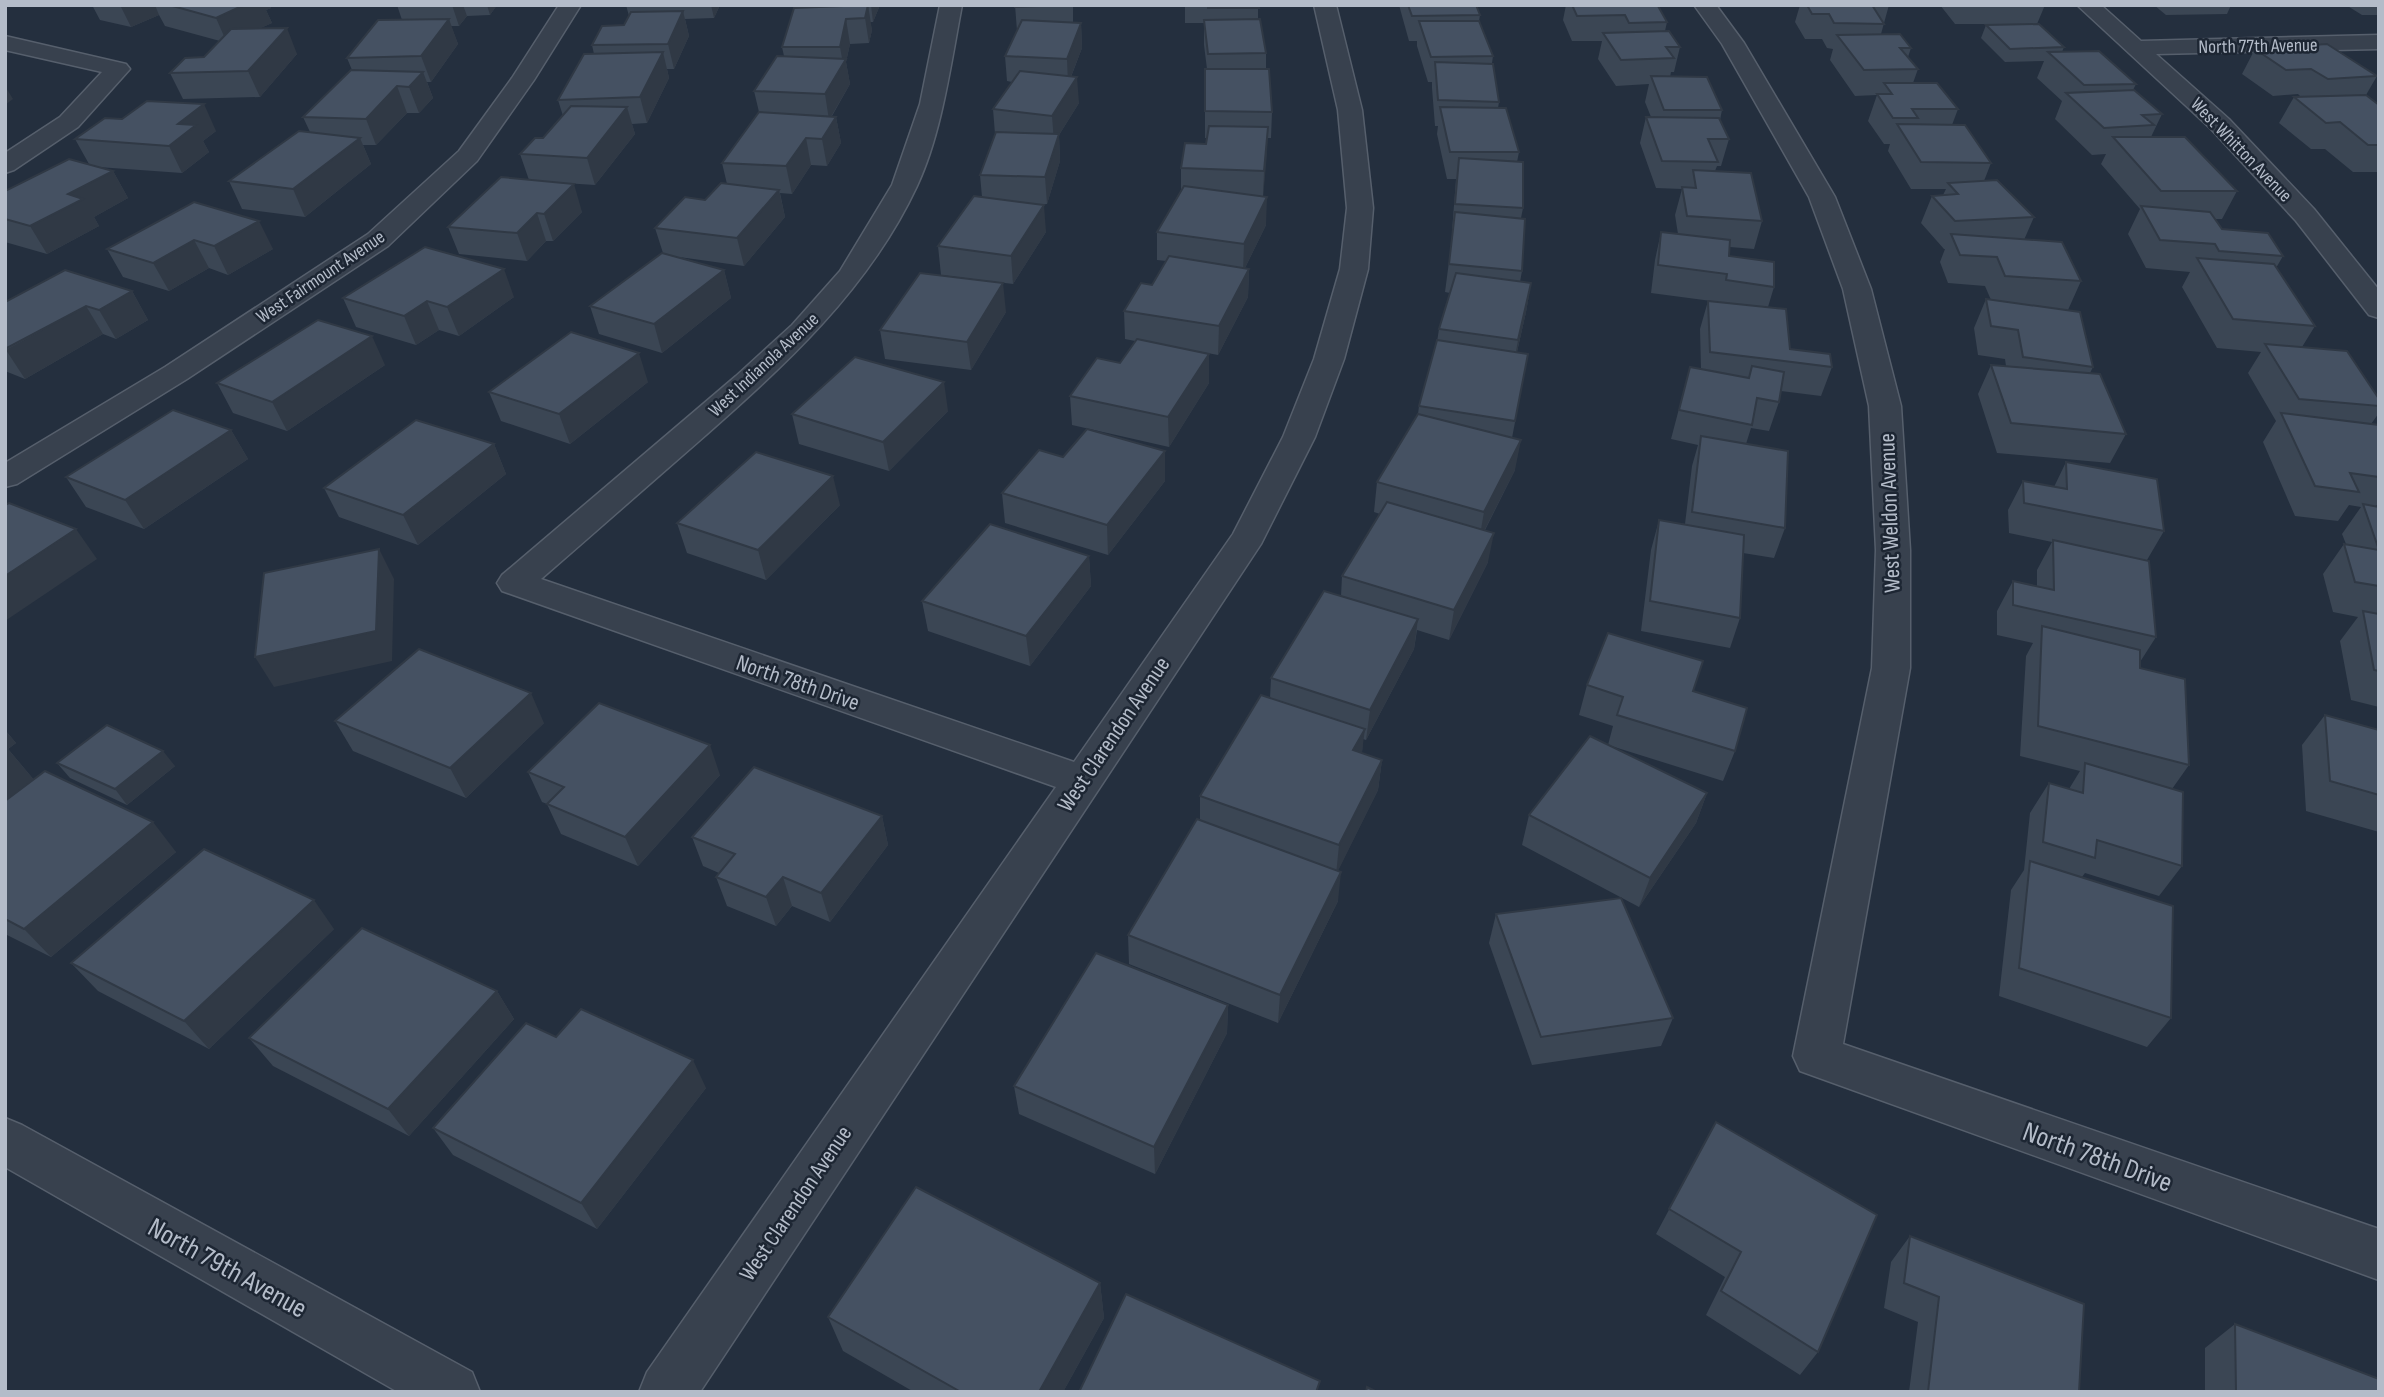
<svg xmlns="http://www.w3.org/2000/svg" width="2384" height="1397" font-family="'Sofia Sans Condensed',sans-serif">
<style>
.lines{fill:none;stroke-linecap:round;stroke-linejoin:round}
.minor-casing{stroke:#565f6c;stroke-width:3}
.minor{fill:#38414e;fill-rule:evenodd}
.wall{fill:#3b4654}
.shaded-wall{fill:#303945}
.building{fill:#455162;stroke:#303945;stroke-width:2}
.labels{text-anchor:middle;stroke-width:5;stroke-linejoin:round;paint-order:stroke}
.far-street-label{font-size:19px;fill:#b4bcc9;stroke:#1d2633}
.street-label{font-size:23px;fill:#b4bcc9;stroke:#1d2633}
.near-street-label{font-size:28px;fill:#b4bcc9;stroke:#1d2633}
</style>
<rect width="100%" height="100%" fill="#242f3e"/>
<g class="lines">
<defs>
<g id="minor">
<polygon points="559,5 581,5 534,80 477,161 388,246 187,379 17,484 5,487 5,463 165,367 368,234 459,151 512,78"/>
<path d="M940 5H962C951 62 942 133 917 186 868 291 783 367 698 442 645 488 593 534 541 579L1074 762 1233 534 1283 437 1314 359 1340 269 1347 208 1338 110 1314 5H1336L1362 110 1373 208 1368 269 1344 359 1315 437 1261 544 700 1392H639L647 1372 1056 787 502 591 497 583 502 575 736 376 792 325 840 271 892 185 920 104Z"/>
<polygon points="1694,5 1716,5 1744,43 1835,197 1871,289 1901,406 1910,550 1910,668 1843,1044 2379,1229 2379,1280 1800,1071 1793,1056 1872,668 1876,550 1869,406 1843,289 1809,197 1722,44"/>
<polygon points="2077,5 2101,5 2141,41 2379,35 2379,49 2156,54 2229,119 2314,209 2379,290 2379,318 2369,315 2296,221 2211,129"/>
<polygon points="5,36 126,64 130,69 78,127 14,170 5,173 5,153 60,117 102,72 5,50"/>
<polygon points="5,1118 22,1125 472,1372 480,1392 398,1392 5,1167"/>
</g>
</defs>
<use href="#minor" class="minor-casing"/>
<use href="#minor" class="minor"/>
</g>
<g class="wall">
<polygon points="92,5 269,5 271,8 266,10 272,23 258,29 297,54 260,97 183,99 170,73 204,57 220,41 165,26 159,15 131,27 100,20"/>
<polygon points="397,5 497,5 490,15 467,16 459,26 451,26 458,44 431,82 427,82 433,98 419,113 407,113 376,145 363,145 371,164 305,217 242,209 229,181 310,132 303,117 352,70 347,58 402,20"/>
<polygon points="626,5 720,5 714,18 685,19 689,36 674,69 667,69 669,78 647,123 632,124 635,134 595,185 564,183 582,212 553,241 546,241 527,261 459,254 448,227 529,180 520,154 543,138 563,116 558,100 594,54 592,45 624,25 629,16"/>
<polygon points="814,5 880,5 873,22 870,22 872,30 869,43 850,44 846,62 850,84 832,116 836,117 841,143 827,166 811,165 792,194 780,193 785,217 744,266 679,257 724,270 731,298 662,353 599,334 590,306 663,253 655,228 705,200 727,184 722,163 759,112 754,91 784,56 782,47 814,7"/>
<polygon points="1015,5 1073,5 1073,23 1081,23 1082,48 1071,77 1079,103 1059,135 1060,161 1047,204 1038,204 1046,232 1013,284 941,275 938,246 982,197 980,175 995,134 993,109 1012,82 1007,81 1005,56 1017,31"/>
<polygon points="1185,5 1258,5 1258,19 1266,53 1266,69 1272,112 1271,138 1267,138 1263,197 1266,225 1245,268 1249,269 1248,297 1218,355 1191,350 1209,383 1169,447 1072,425 1070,396 1120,363 1135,341 1125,339 1124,311 1152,285 1166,261 1157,260 1157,232 1181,190 1181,168 1206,144 1207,138 1205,138 1205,111 1207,69 1204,45 1204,23 1185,23"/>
<polygon points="1399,5 1476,5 1480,15 1479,21 1493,56 1492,63 1499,102 1498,108 1519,152 1517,162 1523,208 1521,218 1522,271 1520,282 1531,283 1526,312 1517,352 1528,354 1512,438 1515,470 1485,530 1488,562 1449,640 1417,630 1414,649 1366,740 1363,739 1362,753 1382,760 1378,790 1338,870 1338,901 1278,1023 1129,964 1128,935 1200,821 1200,796 1270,698 1271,678 1341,596 1342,576 1380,514 1374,512 1377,482 1418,414 1419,406 1437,342 1439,329 1450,293 1445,292 1453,231 1452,231 1456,179 1447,179 1437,134 1438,126 1435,126 1432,88 1432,82 1428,82 1417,46 1417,41 1409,41"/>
<polygon points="1566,5 1633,5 1667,22 1665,31 1680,47 1674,72 1671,72 1670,77 1722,110 1720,120 1729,139 1721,166 1717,166 1715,171 1762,221 1754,249 1730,247 1729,256 1774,287 1768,307 1790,349 1832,367 1821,396 1781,391 1779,402 1769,431 1751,428 1746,444 1785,528 1774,558 1743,553 1740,618 1730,648 1641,631 1651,550 1659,520 1685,524 1692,466 1698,445 1671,439 1690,367 1701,369 1700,329 1708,301 1719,302 1651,293 1655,260 1661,232 1678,234 1675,215 1682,189 1656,188 1640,143 1646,117 1651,117 1645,102 1649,84 1616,86 1598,59 1602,41 1572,41 1563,20"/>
<polygon points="1800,5 1889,5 1881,34 1911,48 1908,57 1918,69 1913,83 1958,109 1952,125 1991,163 1984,181 2034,217 2024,240 2081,281 2068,310 2059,309 2093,367 2090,373 2126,434 2110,463 1997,453 1978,394 1991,365 2006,366 2005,359 1978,355 1974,328 1986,299 1991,300 1985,286 1948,283 1940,262 1945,249 1944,249 1921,223 1932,196 1943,195 1946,189 1911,189 1888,151 1890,144 1884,144 1868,121 1877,95 1855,96 1830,60 1833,49 1827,48 1822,39 1805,39 1795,22"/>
<polygon points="1940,5 2045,5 2037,24 2064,47 2062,52 2136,84 2133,90 2162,114 2151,137 2237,191 2222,219 2215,219 2222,229 2283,256 2276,268 2315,326 2302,347 2379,399 2379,413 2371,424 2379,425 2379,503 2376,506 2379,507 2379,707 2351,700 2340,641 2358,617 2333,612 2323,574 2344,544 2346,544 2342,534 2361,507 2349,505 2338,521 2295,516 2263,442 2276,421 2248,373 2261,352 2217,348 2182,287 2190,272 2146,268 2128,234 2140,209 2101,164 2106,154 2092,155 2055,119 2062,101 2037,78 2044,61 2005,62 1981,38 1986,25 2014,24 1955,24"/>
<polygon points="2154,5 2231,5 2227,14 2166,15"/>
<polygon points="2346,5 2379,5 2379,15 2362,15"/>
<polygon points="2255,49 2377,76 2366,95 2379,105 2379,172 2353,172 2325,149 2311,149 2279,123 2294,97 2301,97 2298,94 2273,96 2242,74"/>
<polygon points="216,131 203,141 209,152 182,173 98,167 113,171 128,198 94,217 99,226 47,254 5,242 5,191 89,164 75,139"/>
<polygon points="194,202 273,249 228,275 209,268 169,291 123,277 107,249"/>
<polygon points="132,291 148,320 116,339 103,334 25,379 5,371 5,302"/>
<polygon points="514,297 459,336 439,330 416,345 356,327 343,298"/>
<polygon points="1006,312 971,370 885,359 880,330"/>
<polygon points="385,365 287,431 233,413 217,383"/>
<polygon points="648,382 570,444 501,421 489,392"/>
<polygon points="948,411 889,471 799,444 792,414"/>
<polygon points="231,430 248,459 144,529 86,507 66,477"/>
<polygon points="494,444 506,474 418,545 339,517 324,488"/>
<polygon points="1063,457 1165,481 1108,555 1005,523 1002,493"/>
<polygon points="2066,462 2164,531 2147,560 2156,637 2140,662 2140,668 2189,765 2172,789 2182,866 2159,896 2085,873 2082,877 2171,1018 2147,1047 1999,996 2011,890 2024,870 2030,813 2049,783 2069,789 2080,771 2020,756 2026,656 2033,643 1997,635 1997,611 2013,581 2037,586 2037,570 2052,542 2009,533 2008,510 2023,481 2054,487"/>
<polygon points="840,505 766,580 687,553 677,523"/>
<polygon points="1089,556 1091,586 1030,666 928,631 922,601"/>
<polygon points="1587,685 1693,691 1735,751 1723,781 1608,745 1613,726 1579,715"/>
<polygon points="2325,715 2379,730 2379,832 2306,811 2302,745"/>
<polygon points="335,721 544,723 466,798 353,751"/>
<polygon points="5,730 16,743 8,749 34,780 176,852 51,957 5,934"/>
<polygon points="57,763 175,766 127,805 70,778"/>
<polygon points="528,772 720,775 638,866 561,834 547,804 542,802"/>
<polygon points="1707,793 1696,823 1639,907 1522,845 1529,815"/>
<polygon points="882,816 888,845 830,922 792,906 776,926 727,906 716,877 719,873 703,866 692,837"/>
<polygon points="1496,914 1673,1018 1661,1046 1532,1065 1489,943"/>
<polygon points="334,929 209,1049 98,991 71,963"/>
<polygon points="497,991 514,1019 409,1136 273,1066 249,1038"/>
<polygon points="1228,1005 1227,1033 1155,1174 1019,1114 1014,1086"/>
<polygon points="556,1037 706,1088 597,1229 453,1155 433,1128"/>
<polygon points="1716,1122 1818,1352 1800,1375 1706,1315 1725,1277 1656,1234"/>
<polygon points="1910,1236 2079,1392 1909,1392 1918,1322 1884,1308 1891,1262"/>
<polygon points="1100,1283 1104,1318 1063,1392 914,1392 843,1351 828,1317"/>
<polygon points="2235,1324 2379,1392 2205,1392 2205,1348"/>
</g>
<g class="shaded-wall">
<polygon points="120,5 155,5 159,15 131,27"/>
<polygon points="244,5 269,5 271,8 266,10 272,23 227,43 216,18"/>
<polygon points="452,5 463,5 467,16 459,26"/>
<polygon points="487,5 497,5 490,15"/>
<polygon points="711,5 720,5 714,18"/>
<polygon points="868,5 872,30 869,43 865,18"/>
<polygon points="871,5 880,5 873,22"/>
<polygon points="683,11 689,36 674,69 668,44"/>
<polygon points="449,19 458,44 431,82 421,56"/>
<polygon points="846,19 850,44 846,62 850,84 829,120 825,94 843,64 840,47"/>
<polygon points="1081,23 1082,48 1068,84 1067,59"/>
<polygon points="287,28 297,54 260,97 248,71"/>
<polygon points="663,52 669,78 647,123 640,97"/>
<polygon points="423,72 433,98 419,113 409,87"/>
<polygon points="1077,77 1079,103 1059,135 1060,161 1047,204 1045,177 1054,142 1052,116"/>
<polygon points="5,86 13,99 5,105"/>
<polygon points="397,86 407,113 376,145 366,119"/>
<polygon points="204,104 216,131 203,141 209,152 182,173 169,146 178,124"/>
<polygon points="627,107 635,134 595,185 587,158"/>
<polygon points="836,117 841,143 827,166 822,139"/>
<polygon points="1268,127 1267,154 1263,198 1264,171"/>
<polygon points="360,138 371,164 305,217 293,189"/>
<polygon points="806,138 811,165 792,194 786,166"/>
<polygon points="113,171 128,198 94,217 99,226 47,254 30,226 68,194"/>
<polygon points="574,184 582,212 553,241 544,214"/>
<polygon points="779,190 785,217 744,266 737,238"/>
<polygon points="1267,197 1266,225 1243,272 1244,244"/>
<polygon points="1044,205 1046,232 1013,284 1011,256"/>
<polygon points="537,213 546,241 527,261 517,233"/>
<polygon points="259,221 273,249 228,275 214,246"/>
<polygon points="194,240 209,268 169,291 153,263"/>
<polygon points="504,269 514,297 459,336 447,307"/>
<polygon points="1249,269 1248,297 1218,355 1219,326"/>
<polygon points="724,270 731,298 662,353 654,324"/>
<polygon points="1003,283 1006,312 971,370 967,342"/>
<polygon points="1531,283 1526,312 1513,369 1518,340"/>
<polygon points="132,291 148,320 116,339 99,310"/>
<polygon points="427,301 439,330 416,345 404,316"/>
<polygon points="86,306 103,334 25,379 6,350"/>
<polygon points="372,336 385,365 287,431 272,402"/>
<polygon points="639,353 648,382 570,444 559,414"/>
<polygon points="1209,354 1209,383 1169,447 1168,417"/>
<polygon points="944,382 948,411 889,471 883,442"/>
<polygon points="231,430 248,459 144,529 125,500"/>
<polygon points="1521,440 1515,470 1479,541 1484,512"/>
<polygon points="494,444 506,474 418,545 403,515"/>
<polygon points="1165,451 1165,481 1108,555 1107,525"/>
<polygon points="833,476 840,505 766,580 758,550"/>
<polygon points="76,529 97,559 5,621 5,576"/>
<polygon points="1494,533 1488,562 1449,640 1454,610"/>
<polygon points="379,549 394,579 392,661 274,687 255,657"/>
<polygon points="1089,556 1091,586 1030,666 1026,636"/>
<polygon points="1418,619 1414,649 1366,740 1370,710"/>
<polygon points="531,693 544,723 466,798 450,768"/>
<polygon points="1365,729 1361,759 1353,750"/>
<polygon points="5,730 16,743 8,749 34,780 5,802"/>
<polygon points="710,745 720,775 638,866 625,837"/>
<polygon points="163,751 175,766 127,805 115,789"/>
<polygon points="1382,760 1378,790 1336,875 1339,845"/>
<polygon points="1707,793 1696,823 1639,907 1650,878"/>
<polygon points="882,816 888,845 830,922 821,893"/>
<polygon points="153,822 176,852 51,957 24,929"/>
<polygon points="1341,872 1338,901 1278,1023 1280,995"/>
<polygon points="783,877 792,906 776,926 766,897"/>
<polygon points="314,900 334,929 209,1049 184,1021"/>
<polygon points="497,991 514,1019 409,1136 388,1109"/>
<polygon points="1228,1005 1227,1033 1155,1174 1154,1147"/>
<polygon points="693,1060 706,1088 597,1229 581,1203"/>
<polygon points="1100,1283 1104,1318 1063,1392 1039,1392"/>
</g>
<g class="building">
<polygon points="169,5 244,5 216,18"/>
<polygon points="868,5 865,18 846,19 840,47 782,47 794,8"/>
<polygon points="1015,5 1063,5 1015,7"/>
<polygon points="1208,5 1258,5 1259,8 1208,8"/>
<polygon points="1408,5 1476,5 1480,15 1412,16"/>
<polygon points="1572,5 1658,6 1667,22 1629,23 1625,15 1577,16"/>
<polygon points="1807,5 1872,5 1884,24 1834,23 1829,14 1812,14"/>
<polygon points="683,11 668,44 592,45 602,26 624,25 631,12"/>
<polygon points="449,19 421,56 347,58 378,20"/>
<polygon points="1260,19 1266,53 1208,54 1204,20"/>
<polygon points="1022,20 1081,23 1067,59 1005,56"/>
<polygon points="1419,21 1479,21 1493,56 1431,57"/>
<polygon points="2039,24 2064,47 2010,49 1986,25"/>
<polygon points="287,28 248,71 170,73 185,58 204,57 231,29"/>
<polygon points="1669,31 1680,47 1666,47 1674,58 1621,60 1603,33"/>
<polygon points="1900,34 1911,48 1900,48 1918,69 1864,70 1837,35"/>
<polygon points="2327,44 2377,76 2328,79 2311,69 2286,70 2255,49"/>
<polygon points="2099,51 2136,84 2084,85 2048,52"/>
<polygon points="663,52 640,97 558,100 584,54"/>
<polygon points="777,56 846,59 825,94 754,91"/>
<polygon points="1435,62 1493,64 1499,102 1438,100"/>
<polygon points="1205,69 1269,69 1272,112 1205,111"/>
<polygon points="351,70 423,72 409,87 397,86 366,119 303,117"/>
<polygon points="1020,71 1077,77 1052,116 993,109"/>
<polygon points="1651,76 1707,77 1722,110 1664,110"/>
<polygon points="1884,83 1937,83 1958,109 1912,109 1918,118 1893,118 1877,94 1892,94"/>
<polygon points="2134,90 2162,114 2142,115 2154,125 2104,128 2066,93"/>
<polygon points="2366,95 2379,105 2379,145 2368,145 2340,122 2326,123 2294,97"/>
<polygon points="147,101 204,104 178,124 196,125 169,146 75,139 105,118 122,119"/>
<polygon points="571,106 627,107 587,158 520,154 535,138 543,138"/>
<polygon points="1440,107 1506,108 1519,152 1450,152"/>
<polygon points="759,112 836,117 822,139 806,138 786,166 722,163"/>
<polygon points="1646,117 1719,118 1729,139 1708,139 1718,162 1662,161"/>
<polygon points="1897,124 1965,125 1991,163 1921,162"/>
<polygon points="1209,126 1268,127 1264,171 1181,168 1185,143 1206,144"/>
<polygon points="299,131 360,138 293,189 229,181"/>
<polygon points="996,132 1059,134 1045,177 980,175"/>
<polygon points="2113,137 2185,137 2237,191 2161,191"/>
<polygon points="1459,158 1523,162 1523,208 1455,204"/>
<polygon points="69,159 113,171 68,194 83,199 30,226 5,219 5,191"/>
<polygon points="1693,170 1751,173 1762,221 1687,216 1682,187 1696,188"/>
<polygon points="501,177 574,184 544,214 537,213 517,233 448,227"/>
<polygon points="1997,180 2034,217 1955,221 1932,196 1958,194 1948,183"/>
<polygon points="721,183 779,190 737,238 655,228 685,197 705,200"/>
<polygon points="1184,186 1267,197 1244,244 1157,232"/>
<polygon points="974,196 1044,205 1011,256 938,246"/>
<polygon points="194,202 259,221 214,246 194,240 153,263 107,249"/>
<polygon points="2141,206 2210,212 2222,229 2268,233 2283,256 2219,251 2215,244 2160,240"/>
<polygon points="1455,212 1525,219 1522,271 1449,264"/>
<polygon points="1661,232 1730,240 1729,256 1774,262 1774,287 1726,280 1727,274 1658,265"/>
<polygon points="1951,234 2062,242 2081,281 2005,276 1997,257 1960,255"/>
<polygon points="425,247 504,269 447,307 427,301 404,316 343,298"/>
<polygon points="662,253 724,270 654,324 590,306"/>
<polygon points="1169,256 1249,269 1219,326 1124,311 1141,283 1152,285"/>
<polygon points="2197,258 2274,264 2315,326 2233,319"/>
<polygon points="65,270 132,291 99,310 86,306 5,349 5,302"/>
<polygon points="920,273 1003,283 967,342 880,330"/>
<polygon points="1456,273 1531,283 1518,340 1439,329"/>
<polygon points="1986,299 2080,312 2093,367 2023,357 2018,330 1991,326"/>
<polygon points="1708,301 1786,309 1790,349 1830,354 1832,367 1710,352"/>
<polygon points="318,320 372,336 272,402 217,383"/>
<polygon points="571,332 639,353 559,414 489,392"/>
<polygon points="1137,339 1209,354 1168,417 1070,396 1097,358 1120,363"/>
<polygon points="1437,340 1528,354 1515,421 1419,406"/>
<polygon points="2265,344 2347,351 2379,399 2379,406 2299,399"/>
<polygon points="855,357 944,382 883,442 792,414"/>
<polygon points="1991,365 2100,374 2126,434 2011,423"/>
<polygon points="1752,366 1784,372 1779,402 1757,398 1752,425 1679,410 1690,367 1749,378"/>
<polygon points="173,410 231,430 125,500 66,477"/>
<polygon points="2281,413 2379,425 2379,477 2350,473 2359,492 2315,486"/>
<polygon points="1418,414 1521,440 1484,512 1377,482"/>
<polygon points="416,420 494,444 403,515 324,488"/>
<polygon points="1087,429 1165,451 1107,525 1002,493 1039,450 1063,457"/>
<polygon points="1701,436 1788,451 1785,528 1692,512"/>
<polygon points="756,452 833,476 758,550 677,523"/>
<polygon points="2066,462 2157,479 2164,531 2024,503 2023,481 2067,489"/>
<polygon points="1387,502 1494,533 1454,610 1342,576"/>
<polygon points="9,503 76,529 5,576 5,505"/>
<polygon points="2363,504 2379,507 2379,550"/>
<polygon points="1659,520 1744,535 1740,618 1650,601"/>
<polygon points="990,524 1089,556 1026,636 922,601"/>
<polygon points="2053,540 2149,561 2156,637 2013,605 2013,581 2054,590"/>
<polygon points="2344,544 2379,550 2379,586 2355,582"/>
<polygon points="379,549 376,631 255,657 264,573"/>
<polygon points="1324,591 1418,619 1370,710 1271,678"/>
<polygon points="2363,611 2379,614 2379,671 2374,670"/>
<polygon points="2042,626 2140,650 2140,668 2185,679 2189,765 2038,726"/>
<polygon points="1608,633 1703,661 1693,691 1747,708 1735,751 1617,715 1623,697 1587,685"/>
<polygon points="419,649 531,693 450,768 335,721"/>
<polygon points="1261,695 1365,729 1353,750 1382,760 1339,845 1200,796"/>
<polygon points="599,703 710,745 625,837 547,804 564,787 528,772"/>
<polygon points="2325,715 2379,730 2379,795 2330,781"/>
<polygon points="107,725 163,751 115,789 57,763"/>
<polygon points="1590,736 1707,793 1650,878 1529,815"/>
<polygon points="2085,763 2183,792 2182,866 2097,840 2095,858 2043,842 2049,783 2083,793"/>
<polygon points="754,767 882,816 821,893 783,877 766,897 716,877 735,854 692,837"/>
<polygon points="45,771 153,822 24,929 5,919 5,801"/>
<polygon points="1197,819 1341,872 1280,995 1128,935"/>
<polygon points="204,849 314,900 184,1021 71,963"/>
<polygon points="2030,861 2173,906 2171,1018 2019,968"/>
<polygon points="1621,898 1673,1018 1541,1037 1496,914"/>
<polygon points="362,928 497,991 388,1109 249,1038"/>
<polygon points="1096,953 1228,1005 1154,1147 1014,1086"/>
<polygon points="581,1009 693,1060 581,1203 433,1128 526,1023 556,1037"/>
<polygon points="1716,1122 1877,1215 1818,1352 1721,1291 1741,1252 1669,1209"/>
<polygon points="916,1187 1100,1283 1039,1392 961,1392 828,1317"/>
<polygon points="1910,1236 2084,1304 2079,1392 1928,1392 1939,1297 1904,1283"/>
<polygon points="1126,1294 1320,1381 1316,1392 1079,1392"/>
<polygon points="2235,1324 2379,1379 2379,1392 2236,1392"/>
<polygon points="1367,1387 1377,1392 1366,1392"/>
</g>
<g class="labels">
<g class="far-street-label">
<text transform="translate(2258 45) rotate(-1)" y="7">North 77th Avenue</text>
<text transform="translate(2242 149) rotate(46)" y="7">West Whitton Avenue</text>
<text transform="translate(320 276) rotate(-34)" y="7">West Fairmount Avenue</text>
<text transform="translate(763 364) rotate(-43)" y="7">West Indianola Avenue</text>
</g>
<g class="street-label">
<text transform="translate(1889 513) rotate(-92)" y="8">West Weldon Avenue</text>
<text transform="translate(798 682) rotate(19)" y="8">North 78th Drive</text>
<text transform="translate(1113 734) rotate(-56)" y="8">West Clarendon Avenue</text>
<text transform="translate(795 1203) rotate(-56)" y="8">West Clarendon Avenue</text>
</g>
<g class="near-street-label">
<text transform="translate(2098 1156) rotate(20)" y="10">North 78th Drive</text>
<text transform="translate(228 1267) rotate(29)" y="10">North 79th Avenue</text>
</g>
</g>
<rect width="2384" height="1397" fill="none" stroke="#b4bcc9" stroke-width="14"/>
</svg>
